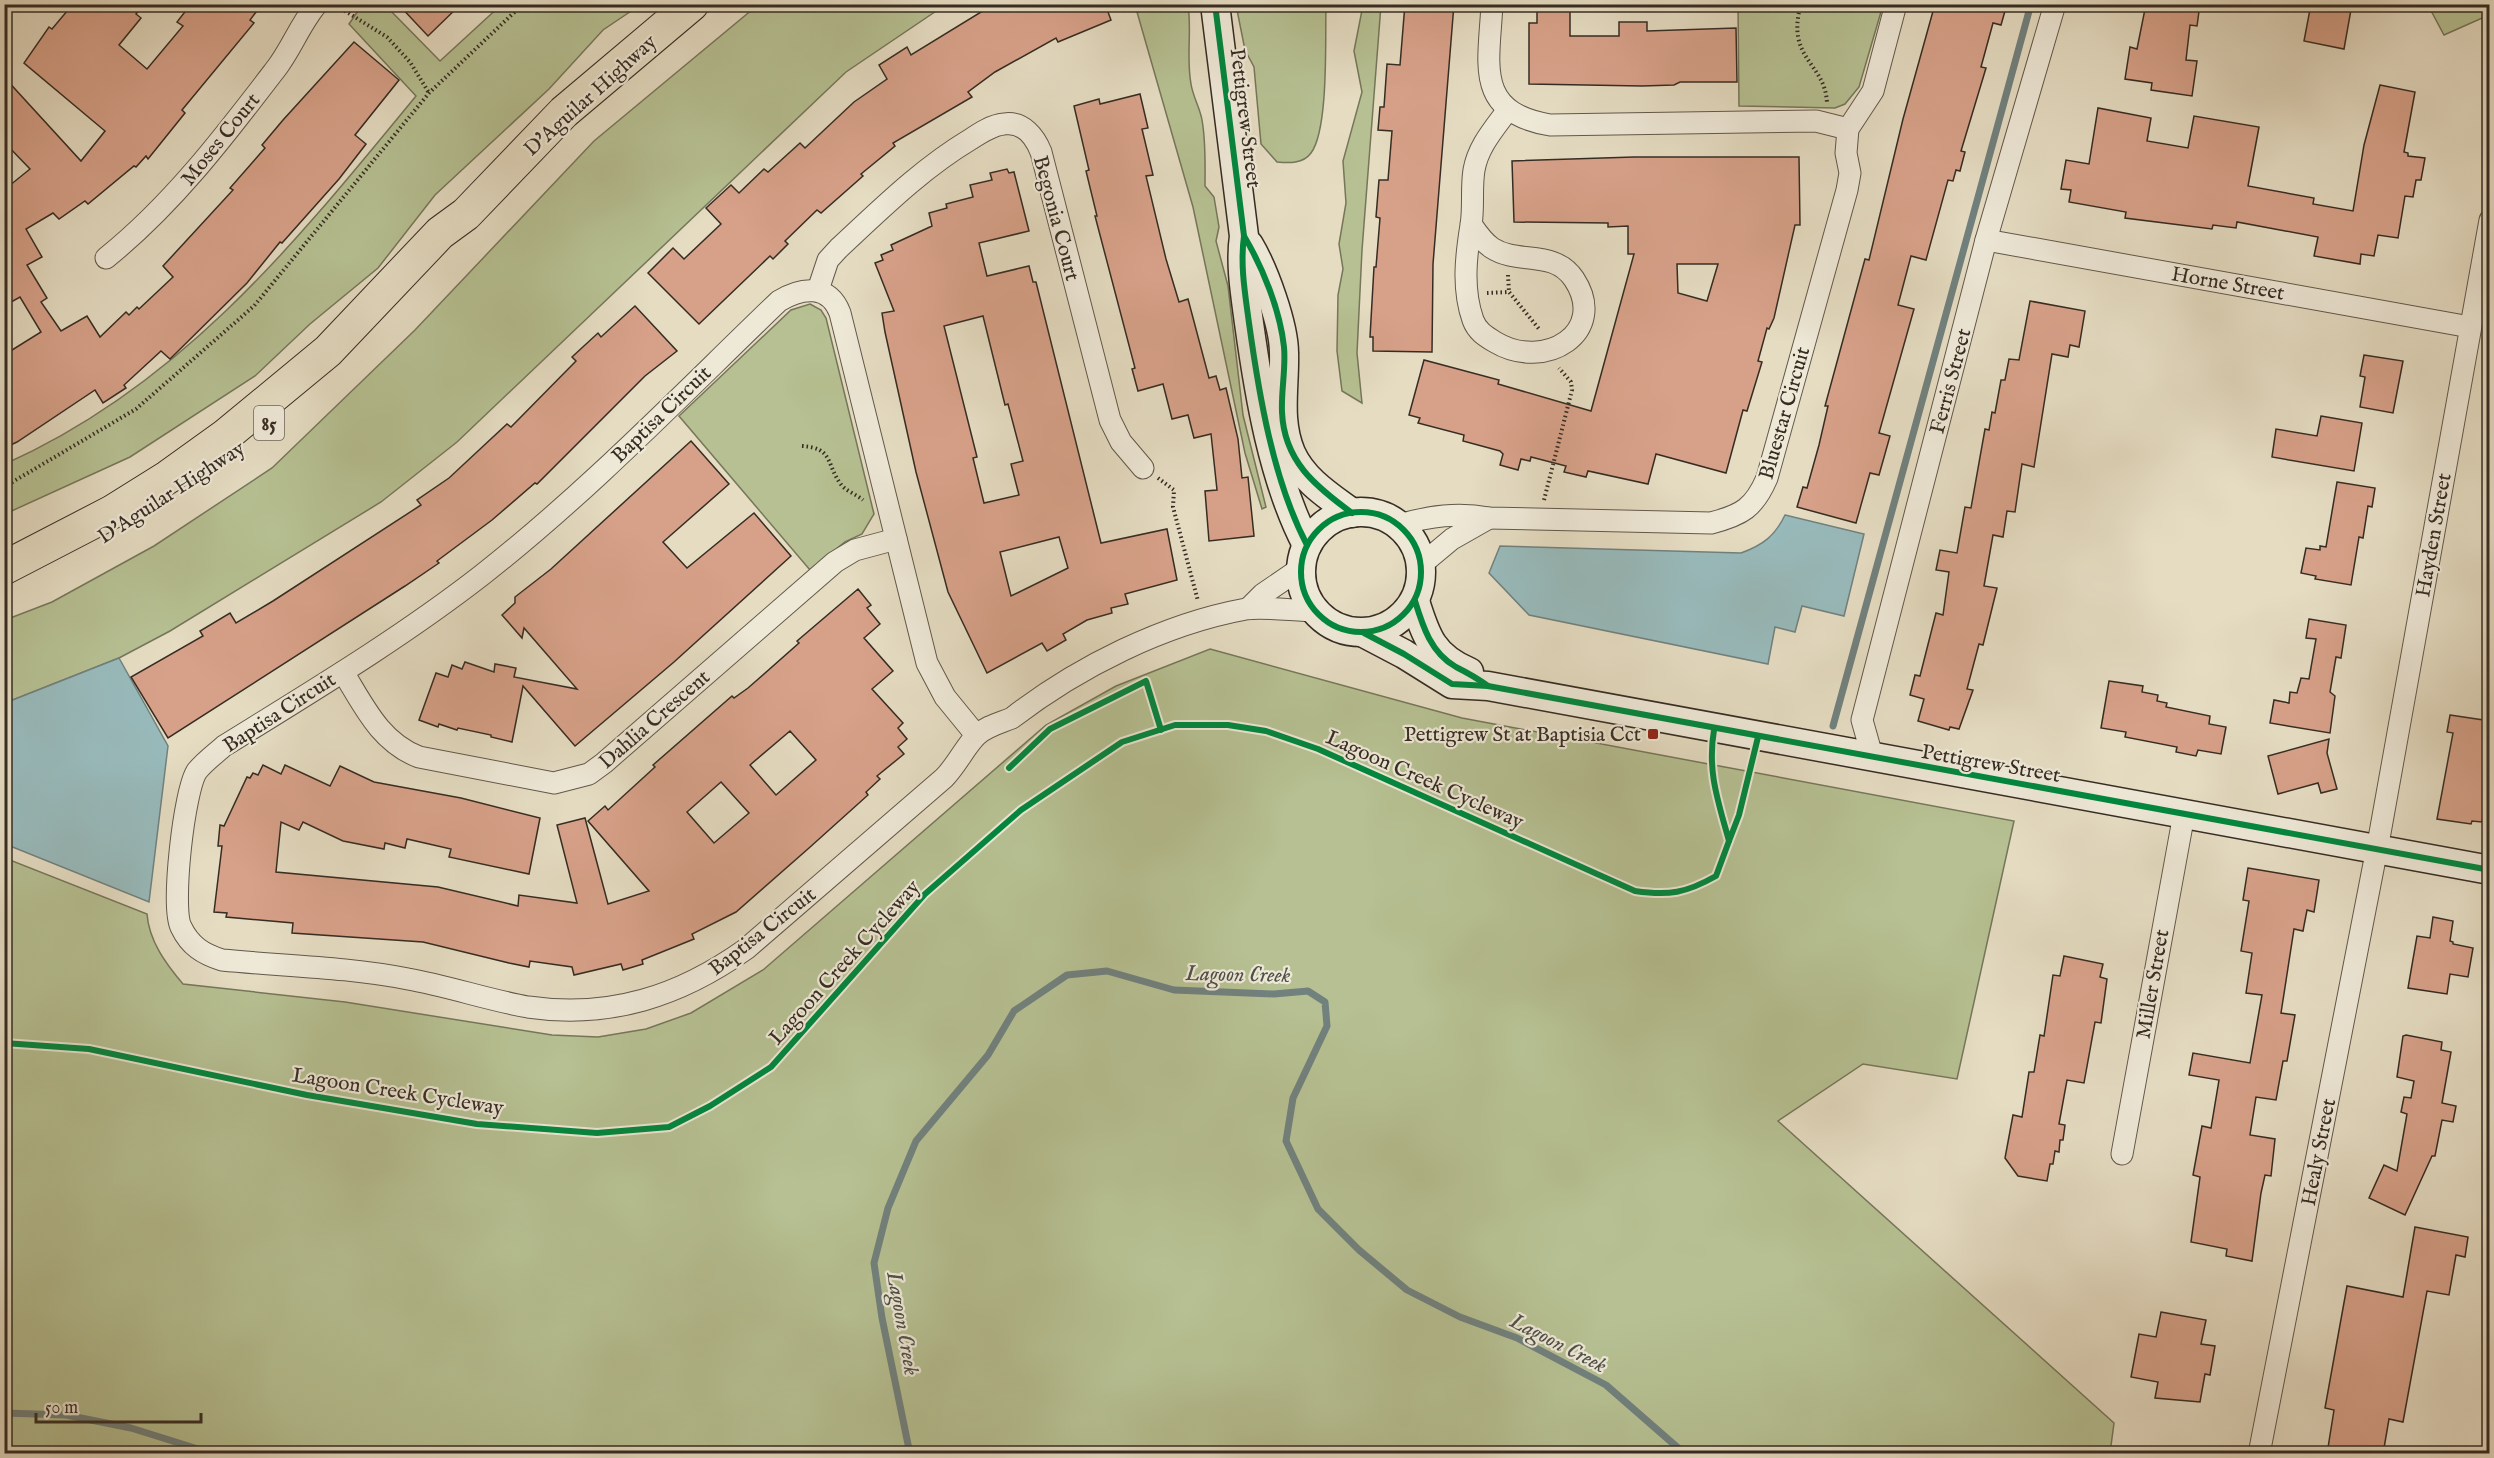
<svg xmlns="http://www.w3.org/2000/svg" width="2494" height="1458" font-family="'IM FELL English',serif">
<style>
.green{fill:#b6c092;stroke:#76765a;stroke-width:1.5}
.water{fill:#98babb;stroke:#71817e;stroke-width:1.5}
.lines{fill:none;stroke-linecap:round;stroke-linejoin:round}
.stream{stroke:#71817e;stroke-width:7}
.building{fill:#d7a189;stroke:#362c23;stroke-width:1.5;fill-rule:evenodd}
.minor-casing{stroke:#62584b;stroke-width:23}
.secondary-casing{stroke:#362c23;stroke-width:31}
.trunk-casing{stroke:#362c23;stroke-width:35}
.path{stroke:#362c23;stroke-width:4;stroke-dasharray:1.5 3;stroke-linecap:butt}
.minor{stroke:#eee8d7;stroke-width:21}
.secondary{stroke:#eee8d7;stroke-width:28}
.trunk{stroke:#e5dcc2;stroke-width:33}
.cycleway-casing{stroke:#eee8d7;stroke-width:10}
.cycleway{stroke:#00873e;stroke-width:6}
.poi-dot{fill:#8f2418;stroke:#eee8d7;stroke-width:2}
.labels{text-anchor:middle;stroke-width:4.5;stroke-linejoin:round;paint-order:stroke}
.shield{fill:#eee8d7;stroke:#6d6459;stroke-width:1.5}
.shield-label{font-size:20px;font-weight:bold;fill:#362c23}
.street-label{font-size:21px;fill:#362c23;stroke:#eee8d7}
.poi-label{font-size:21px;fill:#362c23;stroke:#eee8d7;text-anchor:end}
.water-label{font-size:22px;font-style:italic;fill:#4e5049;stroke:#eee8d7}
</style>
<rect width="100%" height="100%" fill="#e5dcc2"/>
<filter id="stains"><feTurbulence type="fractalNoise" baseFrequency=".00333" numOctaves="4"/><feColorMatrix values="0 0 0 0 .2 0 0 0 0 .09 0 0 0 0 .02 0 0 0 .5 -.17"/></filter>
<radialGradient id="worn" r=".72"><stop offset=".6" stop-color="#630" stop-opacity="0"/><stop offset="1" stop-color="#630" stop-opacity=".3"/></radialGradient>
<g class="green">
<polygon points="759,4 945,5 846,72 457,442 381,502 170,631 119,658 5,703 5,620 52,602 154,546 272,468 415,330 594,141"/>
<path d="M362 5H385L440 61 501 5H640L603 30 549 89 435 195 378 268 310 324 255 376 130 457 5 514V464C182 385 296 242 416 96L349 24Z"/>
<path d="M1135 5H1188C1192 31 1186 57 1191 84 1193 97 1200 108 1202 120 1206 142 1205 164 1205 186L1214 197 1219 227 1216 241 1228 286 1243 415 1266 507 1262 509 1245 453 1193 207Z"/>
<path d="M1236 5H1326C1325 37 1329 129 1311 153 1303 164 1289 163 1277 162L1261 144 1254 67 1245 50Z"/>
<polygon points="1363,5 1381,5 1362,250 1357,353 1362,403 1342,391 1337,351 1338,295 1343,269 1339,244 1346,203 1343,161 1362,92 1354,51"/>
<polygon points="1738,5 1883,5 1859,87 1845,104 1835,108 1739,106"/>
<polygon points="2428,5 2489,5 2489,15 2444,35"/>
<polygon points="810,304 821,310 826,318 874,514 862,534 845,542 810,570 679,416 791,310"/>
<path d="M1210 649 1462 718 2014 821 1957 1079 1863 1064 1778 1121 2114 1423 2110 1453H5V858L147 914C149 941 166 964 183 984L345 1002 552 1035 598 1037 646 1029 691 1013 763 970 1046 725 1116 686Z"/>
</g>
<g class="water">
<path d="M1785 515 1864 534 1844 616 1802 606 1795 632 1775 627 1768 664 1529 615 1489 573 1500 546 1741 553C1763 545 1775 536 1785 515Z"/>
<polygon points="119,658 168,746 149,902 5,844 5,703"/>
</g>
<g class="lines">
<g class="stream">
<polyline points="1833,726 2031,4"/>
<polyline points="4,1413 66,1415 131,1428 214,1454"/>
<polyline points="910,1454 882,1318 874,1263 888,1208 916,1141 988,1055 1014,1011 1067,975 1107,971 1174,990 1274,994 1308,991 1325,1002 1327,1026 1293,1098 1286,1141 1318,1209 1359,1250 1407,1290 1460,1317 1517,1338 1606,1385 1685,1454"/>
</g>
</g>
<g class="building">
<polygon points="73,4 144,4 136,14 141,18 119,45 147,69 183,26 177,22 191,4 262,4 250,20 254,23 182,110 185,113 148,159 146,156 136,167 134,166 88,204 85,201 59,219 53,213 26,229 42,257 27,265 47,298 41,302 61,331 87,316 100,337 126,312 129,315 137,307 139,309 173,277 163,266 233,190 230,188 265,148 262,145 283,120 354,42 399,80 355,135 366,144 339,179 282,243 280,242 247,283 170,359 161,351 124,385 126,388 103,403 95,390 17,442 4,448 4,355 41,332 20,297 4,306 4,190 30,169 4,142 4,77 81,161 105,131 24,63 49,27 52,29"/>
<polygon points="398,4 461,4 428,36"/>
<polygon points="994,4 1105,4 1111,20 1058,42 1056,38 995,72 968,92 972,97 893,143 895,146 861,174 863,176 821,213 817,210 785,241 788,244 773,259 770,256 699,324 648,273 673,248 684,259 721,224 706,208 731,185 739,193 764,169 768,172 800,143 805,148 854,102 887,79 879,65 907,47 911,55"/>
<polygon points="1405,4 1454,4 1433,264 1432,352 1373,351 1373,337 1370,337 1374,267 1376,267 1380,218 1376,217 1379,180 1388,180 1392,131 1378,130 1380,107 1384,107 1387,64 1400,65"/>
<polygon points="1537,4 1570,4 1570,36 1619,36 1619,22 1647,22 1647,31 1736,28 1737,82 1680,82 1674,85 1642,86 1529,84 1529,23 1537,23"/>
<polygon points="1935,4 2007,4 2001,25 1993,23 1981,67 1986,68 1961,151 1965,152 1960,171 1956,170 1953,181 1948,180 1926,260 1911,256 1898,305 1914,309 1879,433 1890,436 1879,475 1870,473 1856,523 1797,507 1803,487 1807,488 1819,445 1828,406 1825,406 1865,259 1869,260 1903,119"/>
<polygon points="2146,4 2200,4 2197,26 2190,25 2186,60 2197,61 2192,96 2151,90 2152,83 2125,79 2130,47 2137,49"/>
<polygon points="2311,4 2352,4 2344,49 2304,41"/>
<polygon points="2380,85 2415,92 2404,152 2408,153 2408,156 2425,158 2421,180 2416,180 2413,197 2405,196 2398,238 2378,235 2374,256 2361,254 2360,264 2314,256 2318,237 2237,222 2236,228 2213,225 2212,229 2125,218 2126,212 2069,202 2071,190 2061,189 2066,160 2089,164 2098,108 2151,118 2147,141 2188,148 2194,116 2259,127 2248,186 2314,198 2313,204 2353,211 2364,145"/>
<polygon points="1140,94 1148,128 1142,129 1153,175 1146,176 1166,259 1179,302 1188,299 1209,378 1216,376 1220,390 1226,388 1238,439 1242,478 1248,477 1254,536 1209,541 1205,491 1217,490 1211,434 1194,438 1188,415 1172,419 1163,384 1138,391 1132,369 1135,368 1095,216 1097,216 1086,171 1089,170 1074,106 1099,99 1100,104"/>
<path d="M1634 157H1799L1800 225H1795L1774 318 1769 329 1767 328 1758 361 1762 362 1747 411 1743 410 1726 473 1656 454 1648 484 1588 471 1586 477 1564 472 1566 466 1531 457 1530 461 1521 459 1518 470 1500 465 1503 454 1500 451 1463 441 1464 435 1418 423 1420 418 1409 415 1424 360 1499 380 1498 384 1591 411 1634 254H1628V226L1608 227V223L1514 222 1512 161ZM1677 264H1718L1707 301 1678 293Z"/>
<path d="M1007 169 1009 173 1014 172 1029 231 979 243 987 276 1029 266 1033 282H1036L1101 543 1167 529 1177 580 1125 594 1128 604 1111 608 1112 613 1087 620 1063 634 1066 640 1047 651 1042 643 987 673 948 592 916 472 885 332 882 313 894 311 875 263 883 260 881 255 893 250 891 245 932 226 929 213 947 208 946 204 973 197 970 185 992 180 990 173ZM983 316 1005 405 1008 404 1023 461 1011 464 1019 495 984 503 973 458 977 457 944 326ZM1059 537 1068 568 1011 596 1000 552Z"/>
<polygon points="2030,301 2085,311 2079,347 2070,345 2068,357 2052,354 2034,467 2022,464 2015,512 2007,511 2003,537 1993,535 1984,586 1997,588 1983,645 1979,644 1967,689 1973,690 1959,729 1950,727 1949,730 1918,721 1924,699 1910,695 1915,675 1920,676 1936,613 1943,615 1949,572 1936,570 1940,550 1957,553 1965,507 1971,508 1985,429 1989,430 1992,412 1995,413 2001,380 2005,380 2009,359 2019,360"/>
<polygon points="635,306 677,351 645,376 537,484 535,483 492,520 437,561 439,563 405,586 168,738 131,677 203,636 200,631 230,613 236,623 273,601 421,505 417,500 449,478 507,424 511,427 576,361 572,357 598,333 601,337"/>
<polygon points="2364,355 2403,361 2393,413 2360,407 2365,377 2360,376"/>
<polygon points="2321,416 2362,423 2354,471 2272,457 2276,429 2317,436"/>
<polygon points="691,441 729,484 663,542 687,568 754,513 791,556 674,662 575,746 523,686 512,742 491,737 491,735 458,728 457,730 439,724 438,727 419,720 436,673 448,677 452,665 462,669 465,662 494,672 495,664 516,668 514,677 577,689 524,628 522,638 502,615 515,603 515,597 551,569"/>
<polygon points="2337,482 2375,488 2372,507 2368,506 2363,538 2359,537 2351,585 2315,579 2316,576 2301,573 2306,548 2320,550 2320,546 2326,547"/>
<path d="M858 589 871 605 867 608 880 624 864 638 893 671 872 689 903 723 898 728 907 739 898 747 904 754 877 776 880 779 866 792 868 795 809 848 736 912 692 934 694 939 642 960 643 964 623 970 621 964 574 975 572 967 530 961 529 967 509 963 423 942 292 933 293 923 226 917 227 913 214 912 222 846H218L220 825 224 826 247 777 250 778 253 773 258 775 263 765 281 774 285 765 330 786 340 766 374 782 461 798 540 818 529 874 449 857 451 849 407 839 405 848 385 843 384 849 343 841 303 822 299 830 281 822 276 872 438 887 518 906 519 895 577 903 557 825 585 818 608 904 649 891 588 821 605 806 608 810 655 767 653 765 732 696 734 698 748 688 799 643 797 641ZM790 731 816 760 776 795 750 765ZM721 782 749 813 714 843 687 812Z"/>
<polygon points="2309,619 2346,625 2341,658 2336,657 2330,692 2335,696 2330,733 2270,723 2274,700 2289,703 2290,692 2297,693 2301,678 2309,679 2316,639 2306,638"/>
<polygon points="2109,681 2143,686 2142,692 2158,695 2157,701 2167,703 2166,707 2210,716 2209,724 2226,727 2221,754 2198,750 2196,756 2176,752 2177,747 2125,737 2126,732 2101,728"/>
<polygon points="2450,715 2490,721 2490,791 2487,790 2482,822 2472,821 2471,824 2437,819 2453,733 2447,732"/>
<polygon points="2329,739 2327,753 2337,789 2321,793 2318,783 2278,794 2268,756"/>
<polygon points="2248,868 2319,880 2314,912 2307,910 2303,931 2294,929 2281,1013 2295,1015 2287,1061 2283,1061 2276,1100 2256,1097 2250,1135 2275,1139 2271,1176 2265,1175 2261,1193 2252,1261 2226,1256 2227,1249 2191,1242 2200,1177 2193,1175 2202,1126 2211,1128 2219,1080 2189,1075 2193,1053 2250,1063 2262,995 2246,993 2252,953 2241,951 2249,901 2243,900"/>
<polygon points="2433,917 2453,921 2450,941 2453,942 2453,944 2473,948 2468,977 2450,974 2447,994 2408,988 2417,936 2430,938"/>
<polygon points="2064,956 2103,964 2100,977 2107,979 2101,1023 2095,1022 2084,1083 2067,1080 2059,1124 2065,1125 2063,1140 2060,1140 2059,1152 2055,1151 2053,1164 2050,1164 2047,1181 2018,1176 2005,1158 2013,1115 2022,1117 2029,1072 2034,1072 2040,1035 2044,1036 2053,975 2060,976"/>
<polygon points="2406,1035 2442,1042 2441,1050 2451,1052 2442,1103 2456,1106 2453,1122 2442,1120 2435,1156 2432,1156 2405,1215 2369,1198 2384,1165 2397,1171 2407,1114 2401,1112 2404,1097 2411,1098 2414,1081 2397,1077 2403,1036"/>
<polygon points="2415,1227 2468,1237 2465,1257 2456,1255 2449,1295 2427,1291 2403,1422 2389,1419 2383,1454 2327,1454 2334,1410 2325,1408 2347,1286 2403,1297"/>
<polygon points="2161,1312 2206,1320 2201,1344 2215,1346 2210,1375 2205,1374 2200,1402 2155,1398 2158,1382 2131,1377 2139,1334 2156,1337"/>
</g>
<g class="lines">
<defs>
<g id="minor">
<path d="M1492 4C1489 65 1474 112 1550 125L1816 121 1848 129"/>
<path d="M1471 224C1477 233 1483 242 1492 248 1518 265 1554 249 1574 279 1609 332 1545 372 1495 342 1485 336 1477 331 1473 320 1462 289 1466 256 1471 225 1474 207 1471 188 1474 170 1478 147 1493 130 1507 111"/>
<polyline points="1986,240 2470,327"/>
<path d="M106 258C172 205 223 138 275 70 291 50 300 24 317 4"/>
<path d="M818 290 828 260 839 248C881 209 921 169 971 139 980 133 992 125 1004 124 1023 121 1035 137 1041 152L1110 420 1121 442 1143 468"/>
<path d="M1399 525C1430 516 1458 512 1489 518L1711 523C1742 515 1754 508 1767 478L1847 190 1850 173 1846 153 1848 129 1873 91 1896 4"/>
<polyline points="1422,564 1452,539 1489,518"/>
<polyline points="1249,608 1263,594 1301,568"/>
<path d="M343 672C364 706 380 742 419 757L554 783 589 774 604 763 835 562 855 550 896 539"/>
<path d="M976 735 945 697 927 663 840 313C829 284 802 287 779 301 682 394 588 492 482 575 401 638 311 692 224 746 215 754 204 762 197 771 184 790 171 907 181 927 190 946 203 954 222 960 284 966 348 967 408 979 448 986 488 1000 528 1007 610 1019 680 996 746 949L944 778C957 765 966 745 977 735 987 726 1000 723 1012 718 1078 667 1164 624 1246 609 1263 606 1296 611 1315 611"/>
<polyline points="1873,759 1862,720 1986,240 2055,4"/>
<polyline points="2122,1154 2184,814"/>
<polyline points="2259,1454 2380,833 2490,220"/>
</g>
<g id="secondary">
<path d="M1215 4 1244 236C1240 265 1245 293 1249 323 1259 395 1273 480 1307 545"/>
<path d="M1249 245C1264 270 1284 325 1284 353 1285 387 1277 420 1291 453 1303 480 1329 496 1352 513"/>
<circle cx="1361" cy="572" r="60"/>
<path d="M1415 601C1426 637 1433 657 1469 672"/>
<polyline points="1364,633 1404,654 1452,684 1488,686 2490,870"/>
</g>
<polyline id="trunk" points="4,568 112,512 168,477 225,436 328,351 440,233 466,214 564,112 692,4"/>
</defs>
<use href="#minor" class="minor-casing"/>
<use href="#secondary" class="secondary-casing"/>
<use href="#trunk" class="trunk-casing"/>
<g class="path">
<path d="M1801 4C1785 60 1826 62 1827 104"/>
<polyline points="337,6 387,37 410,62 429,93"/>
<polyline points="1508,275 1509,292"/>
<polyline points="1487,293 1509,292 1539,329"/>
<path d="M802 446C833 448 826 463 840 483 845 491 856 494 863 500"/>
<polyline points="1158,478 1174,490 1173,507 1198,601"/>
<polyline points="4,487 136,409 254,306 429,93 523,4"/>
<polyline points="1544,500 1572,390 1571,382 1559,368"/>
</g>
<use href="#minor" class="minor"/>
<use href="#secondary" class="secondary"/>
<use href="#trunk" class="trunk"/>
<defs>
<g id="cycleway">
<path d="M1215 4 1244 236C1240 265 1245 293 1249 323 1259 395 1273 480 1307 545"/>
<path d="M1244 236C1263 268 1280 310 1284 347 1286 369 1281 390 1282 412 1284 461 1315 486 1352 513"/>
<circle cx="1361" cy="572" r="60"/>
<path d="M1415 601C1423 627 1431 653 1456 667 1468 673 1477 678 1488 686"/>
<polyline points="1364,633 1404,654 1452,684 1488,686 2490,870"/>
<path d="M1714 730C1707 771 1718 801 1729 841L1739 815 1758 737"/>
<polyline points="1009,768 1050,729 1146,681 1161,730"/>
<path d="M4 1043 89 1049 307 1095 477 1124 597 1133 669 1127 710 1106 771 1067 925 894 1021 810 1122 742 1175 725H1228L1266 731 1318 749 1635 891C1669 896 1686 893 1716 876L1729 841"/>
</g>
</defs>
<use href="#cycleway" class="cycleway-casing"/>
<use href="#cycleway" class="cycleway"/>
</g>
<rect class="poi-dot" x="1647" y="728" width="12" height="12" rx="3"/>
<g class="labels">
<rect class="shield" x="254" y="406" width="30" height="34" rx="4.5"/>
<g class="shield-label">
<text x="269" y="430">85</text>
</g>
<g class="street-label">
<text transform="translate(590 95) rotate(-42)" y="7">D'Aguilar Highway</text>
<text transform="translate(1246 118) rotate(83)" y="7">Pettigrew Street</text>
<text transform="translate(220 139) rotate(-51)" y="7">Moses Court</text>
<text transform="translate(1057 218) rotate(75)" y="7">Begonia Court</text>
<text transform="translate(2228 283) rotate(10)" y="7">Horne Street</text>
<text transform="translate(1950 381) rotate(-75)" y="7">Ferris Street</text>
<text transform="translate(1784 413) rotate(-74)" y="7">Bluestar Circuit</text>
<text transform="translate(661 414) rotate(-44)" y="7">Baptisa Circuit</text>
<text transform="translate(171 492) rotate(-33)" y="7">D'Aguilar Highway</text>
<text transform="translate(2433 535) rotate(-80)" y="7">Hayden Street</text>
<text transform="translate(279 712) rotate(-33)" y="7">Baptisa Circuit</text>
<text transform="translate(654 719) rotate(-41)" y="7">Dahlia Crescent</text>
<text transform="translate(1991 763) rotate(10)" y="7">Pettigrew Street</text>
<text transform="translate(1425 779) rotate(24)" y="7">Lagoon Creek Cycleway</text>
<text transform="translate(762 931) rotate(-38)" y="7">Baptisa Circuit</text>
<text transform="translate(844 962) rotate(-48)" y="7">Lagoon Creek Cycleway</text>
<text transform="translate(2152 984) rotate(-80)" y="7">Miller Street</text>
<text transform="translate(398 1091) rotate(9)" y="7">Lagoon Creek Cycleway</text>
<text transform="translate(2318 1152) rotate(-79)" y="7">Healy Street</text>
</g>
<g class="poi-label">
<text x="1641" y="741">Pettigrew St at Baptisia Cct</text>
</g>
<g class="water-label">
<text transform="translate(1238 973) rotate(1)" y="8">Lagoon Creek</text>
<text transform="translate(904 1323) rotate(80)" y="8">Lagoon Creek</text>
<text transform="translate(1559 1342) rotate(27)" y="8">Lagoon Creek</text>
</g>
</g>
<rect width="2494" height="1458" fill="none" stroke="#e5dcc2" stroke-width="24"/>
<rect x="6" y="6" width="2482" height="1446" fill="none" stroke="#362c23" stroke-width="3"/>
<rect x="12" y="12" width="2470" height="1434" fill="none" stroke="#362c23" stroke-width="1.5"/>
<path d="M36 1413v9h165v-9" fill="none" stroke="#362c23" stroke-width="3"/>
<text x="45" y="1413" font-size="18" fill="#362c23" stroke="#eee8d7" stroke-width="4.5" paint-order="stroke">50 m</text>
<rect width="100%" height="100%" filter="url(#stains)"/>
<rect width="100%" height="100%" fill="url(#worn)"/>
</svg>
